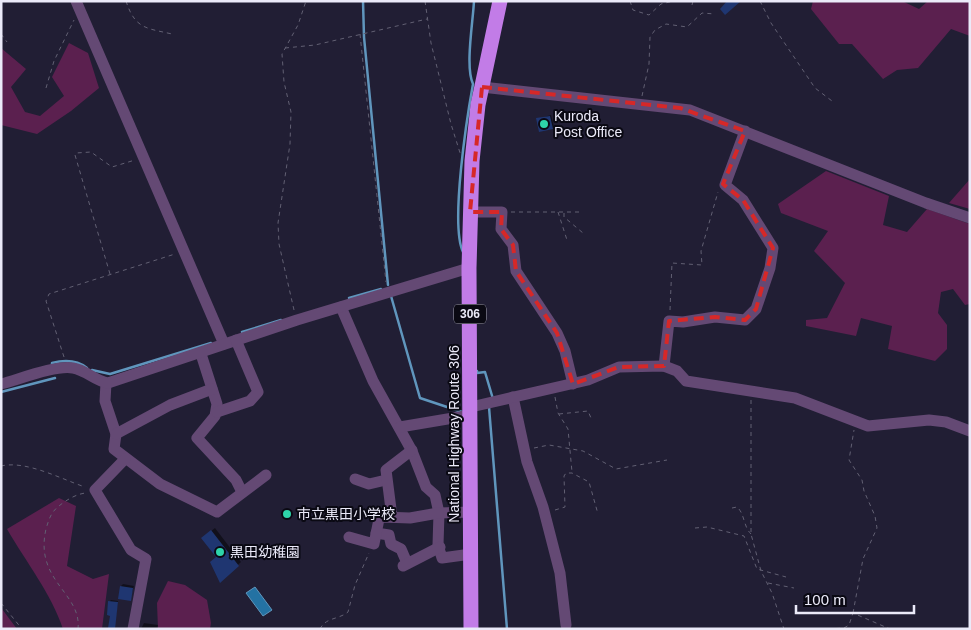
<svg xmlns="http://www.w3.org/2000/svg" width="971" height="630" font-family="Helvetica,'Noto Sans JP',sans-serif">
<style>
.green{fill:#5b204f}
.water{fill:#2472a3;stroke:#6096bd}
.shadow{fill:#0007}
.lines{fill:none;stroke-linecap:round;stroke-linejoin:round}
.stream{stroke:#6096bd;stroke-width:2.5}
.building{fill:#1f3671}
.path{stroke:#626073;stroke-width:1;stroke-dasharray:4 4;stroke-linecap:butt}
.minor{stroke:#644974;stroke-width:11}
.highway{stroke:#c27ce7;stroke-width:15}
.marked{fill:none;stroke:#d62828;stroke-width:4;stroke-dasharray:10 6;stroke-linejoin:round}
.poi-dot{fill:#2ed4aa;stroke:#0a0913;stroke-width:2}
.labels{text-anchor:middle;stroke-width:4;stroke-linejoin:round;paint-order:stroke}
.shield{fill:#0a0913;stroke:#a8a6b4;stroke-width:1}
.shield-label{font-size:12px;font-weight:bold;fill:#ebeaf9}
.poi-label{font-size:14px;fill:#ebeaf9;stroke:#0a0913;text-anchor:start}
.street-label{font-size:14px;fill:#ebeaf9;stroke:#0a0913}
</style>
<rect width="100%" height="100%" fill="#211e34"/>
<g class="green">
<polygon points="813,1 902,1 919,9 928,1 970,1 970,36 951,29 918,68 897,70 883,79 852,44 839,44 811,9"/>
<polygon points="69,43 88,53 99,88 71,111 37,134 1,125 1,48 26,69 11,87 25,112 40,116 64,96 52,77"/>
<polygon points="826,171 889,196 883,225 907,232 927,209 970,224 970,304 965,305 953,289 941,292 938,313 947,325 947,349 935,361 888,349 892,326 861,318 856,336 806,326 806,320 827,318 845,283 814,251 828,231 781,213 778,204"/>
<polygon points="970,179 970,209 949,203"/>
<path d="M59 498 76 506 67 566 93 579 109 574 102 629H63C51 593 26 562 7 529Z"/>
<polygon points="168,581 185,585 207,600 211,623 210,629 158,629 157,603"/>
<polygon points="1,609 2,609 17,629 1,629"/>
</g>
<polygon class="water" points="255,587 272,610 263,616 246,593"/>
<g class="shadow">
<polygon points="551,115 554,127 552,128 538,119"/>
<polygon points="215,528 241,562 220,581 217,557 206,535"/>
<polygon points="123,584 134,586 130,599 121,586"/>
<polygon points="111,600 118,601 114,629 110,601"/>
<polygon points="144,623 158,625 157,629 141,629"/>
</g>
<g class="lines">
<g class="stream">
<polyline points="363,1 364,37 388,285"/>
<path d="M463 252C450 225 467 117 473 84 465 67 473 22 474 1"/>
<polyline points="391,296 420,398 462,412"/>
<polyline points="349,298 381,289"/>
<polyline points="242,332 281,320"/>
<path d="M52 365V363C64 360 77 360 87 368"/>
<polyline points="92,370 110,374 211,343"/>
<polyline points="477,371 477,373 485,372 493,399"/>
<polyline points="1,392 55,378"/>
<polyline points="489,407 507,629"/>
</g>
</g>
<g class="building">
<polygon points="727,1 741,1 725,15 720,9"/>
<polygon points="550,116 553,129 539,132 536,118"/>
<polygon points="211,530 239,566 220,583 210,562 216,557 201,538"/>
<polygon points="120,586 133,588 131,601 118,599"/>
<polygon points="108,601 118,602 115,629 108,628 110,616 107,615"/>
</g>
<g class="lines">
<g class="path">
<path d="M126 1C135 29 146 28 172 34"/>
<polyline points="425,1 431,43 451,124 461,156"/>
<polyline points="630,1 633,10 649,15 661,4 674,1"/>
<polyline points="760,1 771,23 815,88 832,101"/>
<polyline points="1,2 2,1"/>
<polyline points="692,5 693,1"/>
<polyline points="1,34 7,42"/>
<polyline points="360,34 386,282"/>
<polyline points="285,48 315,45 427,19"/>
<polyline points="46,88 54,61 74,20"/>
<polyline points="642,96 649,64 650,37 655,30 666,24 687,27 702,13 715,14"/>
<polyline points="511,212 582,212"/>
<polyline points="558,212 567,240"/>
<polyline points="564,213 564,217 583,233"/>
<polyline points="110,274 75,155 76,153 91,152 112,167 135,160"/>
<polyline points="294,310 279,244 278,223 290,144 291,112 284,82 282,54 298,25 306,1"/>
<polyline points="670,310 672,263 702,265 701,251 718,192"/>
<polyline points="64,357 46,301 49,294 175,254"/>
<polyline points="555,397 558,413 568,429 572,472"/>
<polyline points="751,400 751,534 761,571 772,593 784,629"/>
<polyline points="559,414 588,411 591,418"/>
<polyline points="534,448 549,445 583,451 616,469 667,460"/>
<path d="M1 466C26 460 61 479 85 487"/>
<path d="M732 508 737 507C745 514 743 526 751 534"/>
<polyline points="555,510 565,507 564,476 566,473 572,473 589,482 598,514"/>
<polyline points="695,528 707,527 744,536 757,569 786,577"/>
<polyline points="768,583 794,588"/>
<polyline points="1,603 22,629"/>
<polyline points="853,613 863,559 877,528 875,516 864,491 862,480 849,460 854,430"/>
<path d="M78 629C82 593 34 581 46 529 49 519 51 512 59 506 66 500 78 493 87 493"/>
<path d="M320 629C326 617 338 620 348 612L355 585 369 553"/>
<polyline points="828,629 844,628 849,625 853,613 890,629"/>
</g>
<g class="minor">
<polyline points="76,1 224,344"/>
<polyline points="482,87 690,110 926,203 970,218"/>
<polyline points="470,212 502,212 501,229 513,245 516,271 557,333 565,351 573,384"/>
<polyline points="341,307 373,381 412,451 426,487 435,495 439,513 438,545 442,558 471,554"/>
<polyline points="201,354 217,404 215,416 197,438 236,480 242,492"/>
<polyline points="664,366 669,321 683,322 715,317 745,320 756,309 770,268 773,248 743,200 725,185 745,131"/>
<polyline points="106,383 105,401 116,434 114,449 160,484 217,512 266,475"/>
<path d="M1 384C20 379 55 365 73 368 86 370 95 381 108 383L297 320 469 268"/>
<polyline points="513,397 527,462 543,507 560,573 566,625"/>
<polyline points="471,407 588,380 619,367 664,366 677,371 686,381 795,398 868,426 929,420 946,422 970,431"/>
<polyline points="217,412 250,401 258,392 236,340"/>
<polyline points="400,427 471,415"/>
<polyline points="116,434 170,405 212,389"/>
<polyline points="125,459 95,490 131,550 146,559 133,629"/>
<polyline points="355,479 369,484 386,480"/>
<polyline points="439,513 471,512"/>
<polyline points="392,517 386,470 412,450"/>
<polyline points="376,533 389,535 391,544 401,549 407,563"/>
<polyline points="349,537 374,544 379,519 382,517 410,518 438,513"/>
<polyline points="403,566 440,547"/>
</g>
<polyline class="highway" points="471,629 469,268 472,161 478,105 500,1"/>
</g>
<path class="marked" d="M482 87 680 108 745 131 723 184 743 200 773 248 756 309 745 320 715 317 669 321 664 366 619 367 573 384 557 333 516 271 513 245 501 229 502 212H470Z"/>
<g class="poi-dot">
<circle cx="544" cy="124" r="5"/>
<circle cx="287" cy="514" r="5"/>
<circle cx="220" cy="552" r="5"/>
</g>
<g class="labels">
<rect class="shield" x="454" y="304.5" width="32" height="19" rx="4"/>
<g class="shield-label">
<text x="470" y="318">306</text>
</g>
<g class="poi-label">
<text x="554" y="121">Kuroda<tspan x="554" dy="16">Post Office</tspan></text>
<text x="297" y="519">市立黒田小学校</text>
<text x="230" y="557">黒田幼稚園</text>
</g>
<g class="street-label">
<text transform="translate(454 434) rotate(-90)" y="5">National Highway Route 306</text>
</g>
</g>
<rect width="971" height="630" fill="none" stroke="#ebeaf9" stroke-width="5"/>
<path d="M796 605v8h118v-8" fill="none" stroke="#ebeaf9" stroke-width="2.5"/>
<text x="804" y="605" font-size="15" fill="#ebeaf9" stroke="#0a0913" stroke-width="4" paint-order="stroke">100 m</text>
</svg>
